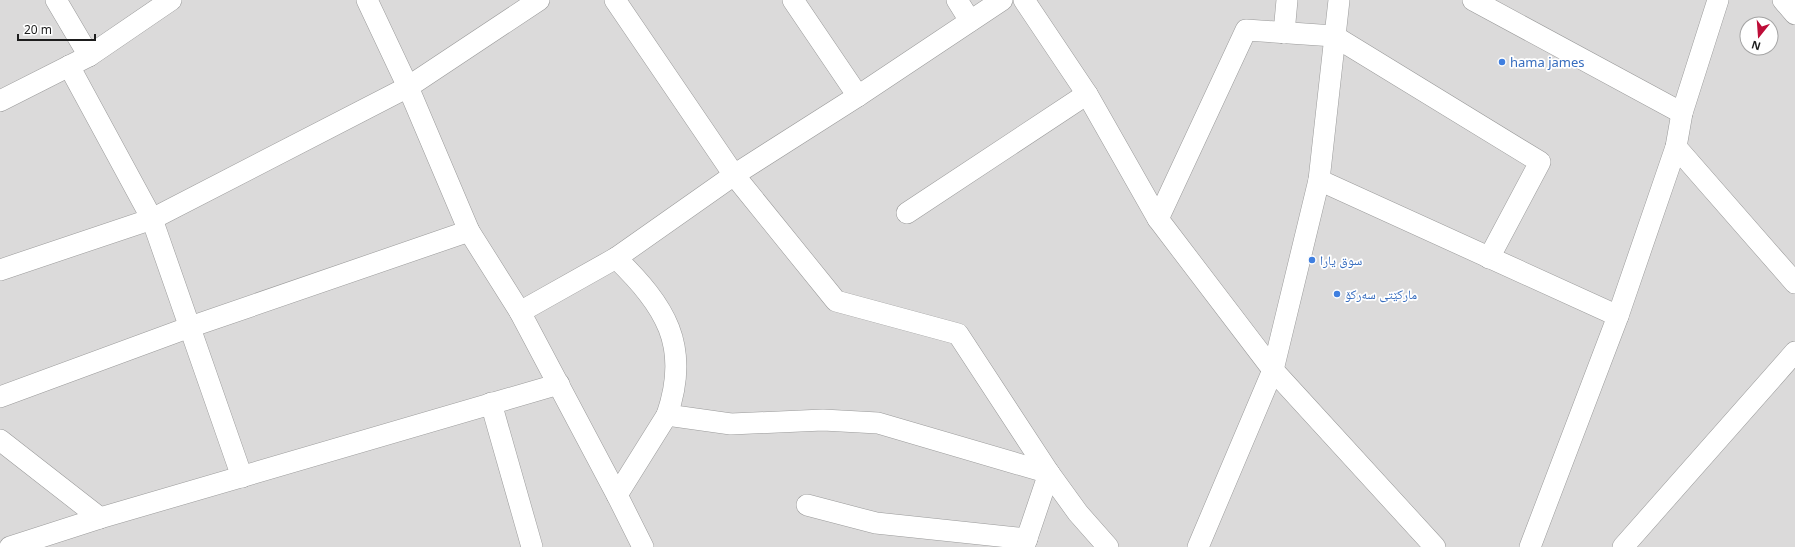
<svg xmlns="http://www.w3.org/2000/svg" width="1795" height="547" font-family="'Noto Sans','Noto Naskh Arabic',sans-serif">
<style>
.residential{fill:#dbdada;fill-rule:evenodd}
.lines{fill:none;stroke-linecap:round;stroke-linejoin:round}
.minor-casing{stroke:#9a9a9a;stroke-width:22}
.minor{stroke:#fff;stroke-width:21}
.shop-dot{fill:#3f7fe0;stroke:#fff;stroke-width:1.5}
.labels{text-anchor:middle;stroke-width:3.5;stroke-linejoin:round;paint-order:stroke}
.shop-label{font-size:13px;fill:#366cbe;stroke:#fff;text-anchor:start}
</style>
<rect width="100%" height="100%" fill="#ede8e3"/>
<path class="residential" d="M0 0H1795V547H0ZM1747 24H1771V48H1747Z"/>
<g class="lines">
<defs>
<g id="minor">
<polyline points="56,0 89,56"/>
<polyline points="367,0 408,87 469,231 520,312 617,495 643,547"/>
<polyline points="615,0 734,175 836,301 958,334 1049,473 1078,513 1108,547"/>
<polyline points="793,0 858,96"/>
<polyline points="957,0 970,21"/>
<polyline points="1024,0 1087,94 1158,219 1273,370 1435,547"/>
<polyline points="1473,0 1682,113"/>
<polyline points="1783,0 1795,14"/>
<polyline points="1284,33 1287,0"/>
<polyline points="69,66 152,219 242,477"/>
<polyline points="0,101 89,56 171,0"/>
<polyline points="1676,147 1795,283"/>
<polyline points="1319,180 1618,316"/>
<polyline points="907,213 1087,94"/>
<polyline points="1158,219 1246,30 1334,36 1540,162 1489,258"/>
<path d="M616 258C665 306 691 345 667 415"/>
<polyline points="0,270 152,219 408,87 539,0"/>
<polyline points="520,312 616,258 734,175 858,96 1002,0"/>
<polyline points="0,397 190,327 469,231"/>
<polyline points="491,403 532,547"/>
<polyline points="0,440 100,518"/>
<polyline points="617,495 667,415 731,424 823,420 878,423 1049,473"/>
<polyline points="807,505 876,523 1027,539"/>
<polyline points="10,547 100,518 559,384"/>
<polyline points="1024,547 1049,473"/>
<polyline points="1198,547 1273,370 1319,180 1339,0"/>
<polyline points="1530,547 1618,316 1676,147 1682,113 1718,0"/>
<polyline points="1623,547 1795,352"/>
</g>
</defs>
<use href="#minor" class="minor-casing"/>
<use href="#minor" class="minor"/>
</g>
<g class="shop-dot">
<circle cx="1502" cy="62" r="4"/>
<circle cx="1312" cy="260" r="4"/>
<circle cx="1337" cy="294" r="4"/>
</g>
<g class="labels">
<g class="shop-label">
<text x="1510" y="67">hama james</text>
<text x="1320" y="265">سوق یارا</text>
<text x="1345" y="299">مارکێتی سەرکۆ</text>
</g>
</g>
<g transform="translate(1759 36) rotate(197)"><circle r="19" fill="#ffffff" stroke="#a5a5a5"/>
<path d="M0-3L7 15L0 10L-7 15Z" fill="#bd0d38"/>
<text y="-6" font-size="11" font-weight="bold" text-anchor="middle" fill="#1d1d1d">N</text>
</g>
<path d="M18 34v6h77v-6" fill="none" stroke="#1d1d1d" stroke-width="2"/>
<text x="24" y="34" font-size="12" fill="#1d1d1d" stroke="#ffffff" stroke-width="3" paint-order="stroke">20 m</text>
</svg>
